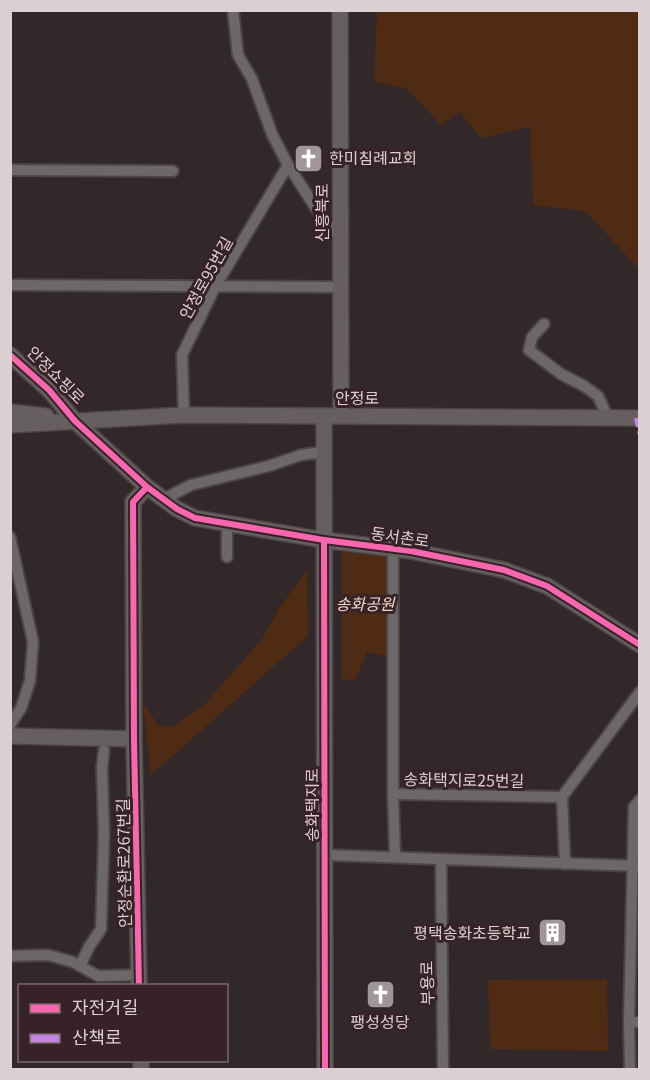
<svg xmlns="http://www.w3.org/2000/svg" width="650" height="1080" font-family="Georgia,'Noto Sans KR',serif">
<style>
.green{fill:#4f2b14}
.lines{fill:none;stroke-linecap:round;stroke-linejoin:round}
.street-casing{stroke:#4c4446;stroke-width:14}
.secondary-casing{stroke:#4c4446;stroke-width:18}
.street{stroke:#6c6867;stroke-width:10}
.secondary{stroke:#665f60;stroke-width:15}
.quiet{stroke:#c483df;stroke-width:4.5;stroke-dasharray:9 4.5;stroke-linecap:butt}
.cycleway-casing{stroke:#372327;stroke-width:10}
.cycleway{stroke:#f766af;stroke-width:6}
.labels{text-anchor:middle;stroke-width:6;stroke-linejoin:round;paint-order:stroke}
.poi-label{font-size:16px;fill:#dccfd1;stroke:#372327;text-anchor:start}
.street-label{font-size:16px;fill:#dccfd1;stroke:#372327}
.park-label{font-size:16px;font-style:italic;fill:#eed7c9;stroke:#372327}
</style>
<rect width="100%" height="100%" fill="#32282a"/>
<g class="green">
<polygon points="377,11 639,11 639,269 585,211 533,205 530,127 481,138 460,112 441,125 406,88 374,82"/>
<polygon points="342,552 386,556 389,657 367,652 355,680 342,679"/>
<polygon points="307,570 308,636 151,775 143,703 159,726 173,726 206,703 262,639 280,607"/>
<polygon points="607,979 608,1051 490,1049 488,980"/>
</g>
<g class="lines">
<defs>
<g id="street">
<polyline points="233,10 238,55 252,79 272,134 288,165 321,216 340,237"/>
<polyline points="10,170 173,171"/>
<polyline points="10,285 340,287"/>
<polyline points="544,324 532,337 529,350 561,374 584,386 598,396 608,418"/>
<polyline points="184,415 182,355 215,287 288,165"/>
<polyline points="162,500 191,485 269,466 301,455 324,452"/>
<polyline points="227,523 227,557"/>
<polyline points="10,537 33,642 30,681 21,708 10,725"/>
<polyline points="393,550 393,794 395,856"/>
<polyline points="393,794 562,797 640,692"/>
<polyline points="562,797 565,864"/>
<polyline points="326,855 640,866"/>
<polyline points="441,859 443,1070"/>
<polyline points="10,956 48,955 73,962 98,976 139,975"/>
<polyline points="80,966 89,947 101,929 104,835 102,768 104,750"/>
<polyline points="629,1022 634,807 640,800"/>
<polyline points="630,1070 629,1022 640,1022"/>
</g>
<g id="secondary">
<polyline points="340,10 341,416"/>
<polyline points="10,355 49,390 75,421 147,487 177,509 195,518 324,540 411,551 504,570 547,586 640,645"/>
<polyline points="10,412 46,416"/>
<polyline points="324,416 325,1070"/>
<polyline points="10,425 184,415 640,418"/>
<polyline points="10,736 134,739"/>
<polyline points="139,986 134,739 133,502 147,487"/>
<polyline points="141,1060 141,1070"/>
</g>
</defs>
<use href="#street" class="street-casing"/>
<use href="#secondary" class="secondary-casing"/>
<use href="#street" class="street"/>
<use href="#secondary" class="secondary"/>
<polyline class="quiet" points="636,418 640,434"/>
<defs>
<g id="cycleway">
<polyline points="10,355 49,390 75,421 147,487 177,509 195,518 324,540 411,551 504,570 547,586 640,645"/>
<polyline points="324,540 325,1070"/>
<polyline points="139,986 134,739 133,502 147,487"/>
</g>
</defs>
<use href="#cycleway" class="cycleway-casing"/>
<use href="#cycleway" class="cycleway"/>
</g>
<defs>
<symbol id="church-square" viewBox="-11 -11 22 22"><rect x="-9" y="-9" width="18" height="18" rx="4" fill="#a09597" stroke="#372327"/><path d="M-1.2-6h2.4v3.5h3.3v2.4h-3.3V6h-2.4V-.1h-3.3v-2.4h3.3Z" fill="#fff"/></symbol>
<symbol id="building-square" viewBox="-11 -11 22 22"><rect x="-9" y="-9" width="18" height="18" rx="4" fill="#a09597" stroke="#372327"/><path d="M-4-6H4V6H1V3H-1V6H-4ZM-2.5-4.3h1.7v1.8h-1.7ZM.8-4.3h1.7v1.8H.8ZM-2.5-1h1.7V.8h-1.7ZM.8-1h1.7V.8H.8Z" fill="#fff"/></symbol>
</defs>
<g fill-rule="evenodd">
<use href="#church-square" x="292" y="142" width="33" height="33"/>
<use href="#building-square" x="536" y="916" width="33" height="33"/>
<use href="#church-square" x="364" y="978" width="33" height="33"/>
</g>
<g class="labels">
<g class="poi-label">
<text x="329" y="164">한미침례교회</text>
<text x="531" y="939" text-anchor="end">평택송화초등학교</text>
<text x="380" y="1028" text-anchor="middle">팽성성당</text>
</g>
<g class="street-label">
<text transform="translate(322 213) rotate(-90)" y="6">신흥북로</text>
<text transform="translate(206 278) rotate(-61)" y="6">안정로95번길</text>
<text transform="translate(56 375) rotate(45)" y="6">안정쇼핑로</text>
<text x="357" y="404">안정로</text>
<text transform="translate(400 537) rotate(8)" y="6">동서촌로</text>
<text transform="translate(464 780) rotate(1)" y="6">송화택지로25번길</text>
<text transform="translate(312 805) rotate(-90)" y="6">송화택지로</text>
<text transform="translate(124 863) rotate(-91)" y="6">안정순환로267번길</text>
<text transform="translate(427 983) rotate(-91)" y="6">부용로</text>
</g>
<g class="park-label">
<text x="365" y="610">송화공원</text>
</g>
</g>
<rect width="650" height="1080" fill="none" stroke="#dccfd1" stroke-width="24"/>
<rect x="18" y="984" width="210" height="78" fill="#372327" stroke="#79686b" stroke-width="1.5"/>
<rect x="30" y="1004" width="30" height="9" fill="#f766af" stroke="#79686b" stroke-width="1.5"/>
<text x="72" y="1014" font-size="18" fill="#dccfd1">자전거길</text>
<rect x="30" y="1034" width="30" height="9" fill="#c483df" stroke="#79686b" stroke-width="1.5"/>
<text x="72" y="1044" font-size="18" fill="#dccfd1">산책로</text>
</svg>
